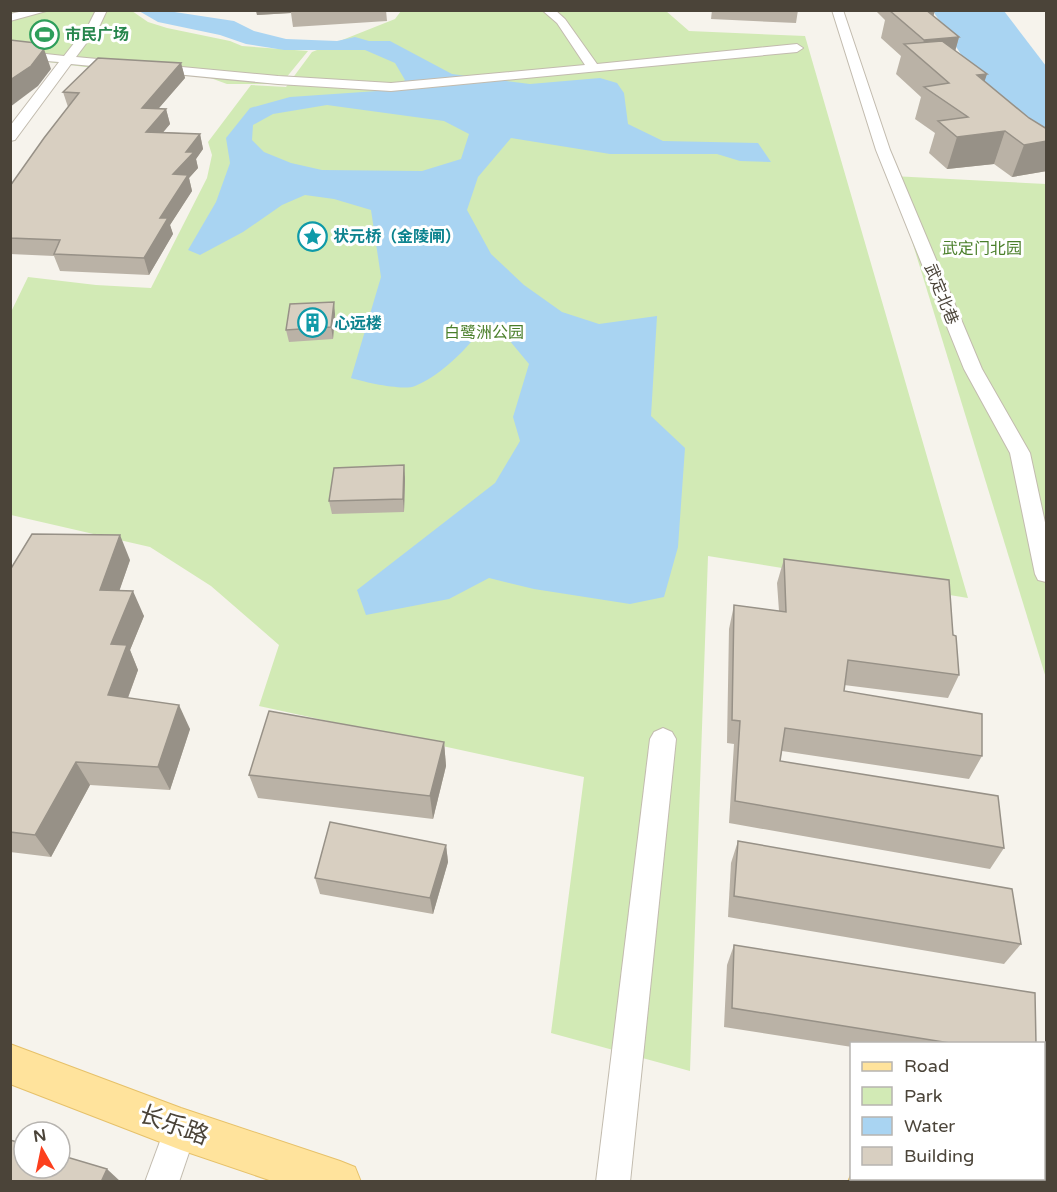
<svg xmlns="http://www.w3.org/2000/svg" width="1057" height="1192" font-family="'Varela Round','Noto Sans SC',sans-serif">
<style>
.green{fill:#d2eab5}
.water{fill:#a9d4f2;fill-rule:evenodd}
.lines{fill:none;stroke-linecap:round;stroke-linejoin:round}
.minor-casing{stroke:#c2bbae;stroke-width:2}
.major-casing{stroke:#e6c16a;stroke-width:2}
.minor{fill:#fff;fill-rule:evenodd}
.major{fill:#ffe39c;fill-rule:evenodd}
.wall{fill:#bab2a6}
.shaded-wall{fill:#979187}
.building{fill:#d8cfc1;stroke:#979187;stroke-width:1.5}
.labels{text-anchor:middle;stroke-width:6;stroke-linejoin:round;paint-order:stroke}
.far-leisure-label{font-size:16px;font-weight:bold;fill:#27864d;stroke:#fff;text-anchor:start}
.far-culture-label{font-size:16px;font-weight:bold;fill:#0d838f;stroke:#fff;text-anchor:start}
.far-park-label{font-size:16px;fill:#4a7f2a;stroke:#fff}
.far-street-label{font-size:16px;fill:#4b4439;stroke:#fff}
.near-street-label{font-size:24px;fill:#4b4439;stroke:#fff}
</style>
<rect width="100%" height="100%" fill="#f6f3ec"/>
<g class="green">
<polygon points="11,10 132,11 148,22 167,28 230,41 242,46 308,51 281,84 227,84 205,76 85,67 11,57"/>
<polygon points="401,11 666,11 689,31 805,36 968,598 708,556 690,1071 551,1033 584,777 259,706 279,645 211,586 150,547 11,515 10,314 28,277 96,285 151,288 207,178 212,155 208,142 251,85 286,87 312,52 395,19"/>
<polygon points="892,176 1046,184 1046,678"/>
</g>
<g class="water">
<path d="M139 11H168L234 21 254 31 286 39 337 41 355 37 369 41H390L452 74 530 84 600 78 617 83 624 93 628 124 663 141 758 143 771 162 740 161 717 154H610L511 138 478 177 467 210 491 254 524 285 562 312 599 324 657 316 651 416 685 448 678 547 664 597 630 604 534 589 489 578 449 599 366 615 357 590 495 483 520 441 513 417 529 364 505 335 475 337C461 355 436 378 415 386 403 391 364 382 351 378L381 277 371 210 334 199 305 195 282 205 243 232 200 255 188 250 216 202 230 163 226 138 250 108 290 97 392 90 405 80 395 63 365 50H284L246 44 220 35 158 22ZM327 105 444 121 469 134 461 159 422 171 322 170 291 163 264 152 252 140 253 125 273 114Z"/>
<polygon points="933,11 1004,11 1046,66 1046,167 1000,115"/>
</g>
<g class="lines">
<defs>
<g id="minor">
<polygon points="28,10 50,10 10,21 10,14"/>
<polygon points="96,10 107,10 100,25 76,57 278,76 391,83 585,65 557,23 542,10 555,10 565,19 597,64 797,44 803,48 797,52 391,91 278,84 71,64 15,140 10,141 10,126 59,62 10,58 10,50 64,56 89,24"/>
<polygon points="832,10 843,10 890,150 982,369 1030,453 1046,527 1046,582 1038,580 1035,574 1010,453 964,369 876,150"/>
<polygon points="663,728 672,732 676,739 630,1182 596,1182 650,739 654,732"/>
<polygon points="181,1113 193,1117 197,1129 179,1182 145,1182 169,1117"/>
</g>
<g id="major">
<polygon points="10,1044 181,1108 340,1161 355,1167 361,1182 275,1182 181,1150 10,1084"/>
<polygon points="1044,1114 1046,1114 1046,1182 964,1182 965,1178 1044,1178"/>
<polygon points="852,1173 852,1178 901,1178 900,1182 848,1182"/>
</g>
</defs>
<use href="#minor" class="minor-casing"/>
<use href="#major" class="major-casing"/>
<use href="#minor" class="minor"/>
<use href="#major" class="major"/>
</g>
<g class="wall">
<polygon points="256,10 386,10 387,21 293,27 291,13 257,15"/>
<polygon points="712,10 798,10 796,23 711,19"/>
<polygon points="875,10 935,10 933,16 959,37 955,51 987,74 984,81 1029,118 1047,129 1047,171 1012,177 994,164 947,169 929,153 935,133 915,119 921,97 896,74 901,56 881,38 885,20"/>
<polygon points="181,63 185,78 158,109 166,109 170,124 163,132 200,134 203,149 196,159 198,168 189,178 192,191 170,225 173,234 149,275 60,271 54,256 10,254 10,186 68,107 63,92"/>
<polygon points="335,314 333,339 289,342 286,330"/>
<polygon points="405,478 404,512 332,514 329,501"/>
<polygon points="784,559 953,635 959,675 948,698 844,685 844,691 982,756 969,779 782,751 780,761 1004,848 990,869 729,823 734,744 727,743 729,629 734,605 779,611 777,583"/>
<polygon points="130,560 119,591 144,616 130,650 138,670 128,698 190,729 170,790 90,785 51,857 10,852 10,570"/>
<polygon points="444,742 446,766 433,819 258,798 249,775"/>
<polygon points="738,841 1021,944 1004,964 728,917 731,863"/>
<polygon points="446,845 448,862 433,914 320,894 315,878"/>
<polygon points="734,945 1036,1044 852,1044 852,1047 724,1027 727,965"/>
</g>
<g class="shaded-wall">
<polygon points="256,10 290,10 291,13 257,15"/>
<polygon points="902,10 935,10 930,29"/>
<polygon points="959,37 951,66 919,58 924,40"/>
<polygon points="44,49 51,69 38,86 10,107 10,80"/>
<polygon points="181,63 185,78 146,123 142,108"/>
<polygon points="987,74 977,104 977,75"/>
<polygon points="166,109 170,124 151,147 146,132"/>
<polygon points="1005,131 994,164 947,169 957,137"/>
<polygon points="200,134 203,149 196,159 198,168 189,178 192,191 170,225 173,234 149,275 144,258 160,218 173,174 186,152"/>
<polygon points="1047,141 1047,171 1012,177 1024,145"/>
<polygon points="334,302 335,314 333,339 331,327"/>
<polygon points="404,465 405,478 404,512 403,499"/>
<polygon points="120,535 130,560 111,615 100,590"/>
<polygon points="133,591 144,616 130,650 138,670 120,719 108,695 111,644"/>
<polygon points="179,705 190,729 170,790 158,767"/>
<polygon points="444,742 446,766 433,819 430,796"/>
<polygon points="76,762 90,785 51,857 35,835"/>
<polygon points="446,845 448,862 433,914 430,898"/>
<polygon points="107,1169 121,1182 101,1182"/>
</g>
<g class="building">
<polygon points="889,10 926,10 959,37 924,40"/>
<polygon points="10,40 36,43 41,45 44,49 31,66 10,80"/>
<polygon points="942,41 987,74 977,75 1029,118 1047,129 1047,141 1024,145 1005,131 957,137 938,121 968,117 924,87 949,83 904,44"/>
<polygon points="98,58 181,63 142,108 166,109 146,132 200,134 186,152 194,152 173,174 188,175 160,218 168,218 144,258 54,254 60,240 10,238 10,186 44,138 79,93 63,92"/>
<polygon points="334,302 331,327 286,330 290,304"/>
<polygon points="404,465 403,499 329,501 334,468"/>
<polygon points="32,534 120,535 100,590 133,591 111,644 127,645 108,695 179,705 158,767 76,762 35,835 10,832 10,570"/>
<polygon points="784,559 949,580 953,635 956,636 959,675 848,660 844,691 982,714 982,756 785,728 780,761 998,796 1004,848 735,801 740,721 732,720 734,605 786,612"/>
<polygon points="269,711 444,742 430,796 249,775"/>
<polygon points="330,822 446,845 430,898 315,878"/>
<polygon points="738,841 1012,889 1021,944 734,896"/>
<polygon points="734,945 1035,993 1036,1044 956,1044 732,1008"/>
<polygon points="10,1140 24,1144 24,1168 60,1168 60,1155 107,1169 101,1182 10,1182"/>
</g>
<defs>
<symbol id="stadium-ring" viewBox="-11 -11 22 22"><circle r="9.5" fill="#fff" stroke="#2e9e5b" stroke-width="1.5"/><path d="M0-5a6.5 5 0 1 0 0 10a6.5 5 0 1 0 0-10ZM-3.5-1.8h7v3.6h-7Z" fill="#2e9e5b"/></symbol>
<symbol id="sight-ring" viewBox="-11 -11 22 22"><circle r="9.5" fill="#fff" stroke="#0f9aa8" stroke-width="1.5"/><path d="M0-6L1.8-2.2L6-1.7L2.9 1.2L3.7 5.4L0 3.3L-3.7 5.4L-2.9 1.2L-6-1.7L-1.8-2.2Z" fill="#0f9aa8"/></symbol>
<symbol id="building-ring" viewBox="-11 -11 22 22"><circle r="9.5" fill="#fff" stroke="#0f9aa8" stroke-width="1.5"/><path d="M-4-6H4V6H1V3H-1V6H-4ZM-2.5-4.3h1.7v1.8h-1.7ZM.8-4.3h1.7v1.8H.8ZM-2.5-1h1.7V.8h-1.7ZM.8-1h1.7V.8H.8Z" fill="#0f9aa8"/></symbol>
</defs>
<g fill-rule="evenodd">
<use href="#stadium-ring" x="28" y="18" width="33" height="33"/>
<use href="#sight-ring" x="296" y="220" width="33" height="33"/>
<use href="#building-ring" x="296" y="306" width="33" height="33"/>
</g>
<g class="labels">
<g class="far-leisure-label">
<text x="65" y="40">市民广场</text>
</g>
<g class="far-culture-label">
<text x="333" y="242">状元桥（金陵闸）</text>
<text x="334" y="329">心远楼</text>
</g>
<g class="far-park-label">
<text x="982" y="254">武定门北园</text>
<text x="484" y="338">白鹭洲公园</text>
</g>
<g class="far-street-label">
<text transform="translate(942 294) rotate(68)" y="6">武定北巷</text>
</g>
<g class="near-street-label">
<text transform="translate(174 1125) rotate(20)" y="8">长乐路</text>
</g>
</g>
<rect width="1057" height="1192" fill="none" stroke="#4b4439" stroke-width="24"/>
<rect x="850" y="1042" width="195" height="138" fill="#ffffff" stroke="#b7b4b0" stroke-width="1.5"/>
<rect x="862" y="1062" width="30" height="9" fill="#ffe39c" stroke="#b7b4b0" stroke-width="1.5"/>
<text x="904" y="1072" font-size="18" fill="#4b4439">Road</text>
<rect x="862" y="1087" width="30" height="18" fill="#d2eab5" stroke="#b7b4b0" stroke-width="1.5"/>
<text x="904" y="1102" font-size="18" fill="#4b4439">Park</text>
<rect x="862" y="1117" width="30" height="18" fill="#a9d4f2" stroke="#b7b4b0" stroke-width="1.5"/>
<text x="904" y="1132" font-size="18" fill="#4b4439">Water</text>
<rect x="862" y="1147" width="30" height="18" fill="#d8cfc1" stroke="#b7b4b0" stroke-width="1.5"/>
<text x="904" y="1162" font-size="18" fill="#4b4439">Building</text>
<g transform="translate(42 1150) rotate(351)"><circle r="28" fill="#ffffff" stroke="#b7b4b0" stroke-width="1.5"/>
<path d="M0-4.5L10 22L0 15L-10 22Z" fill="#fc3f1d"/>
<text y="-9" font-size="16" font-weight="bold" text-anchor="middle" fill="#4b4439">N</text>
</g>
</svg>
